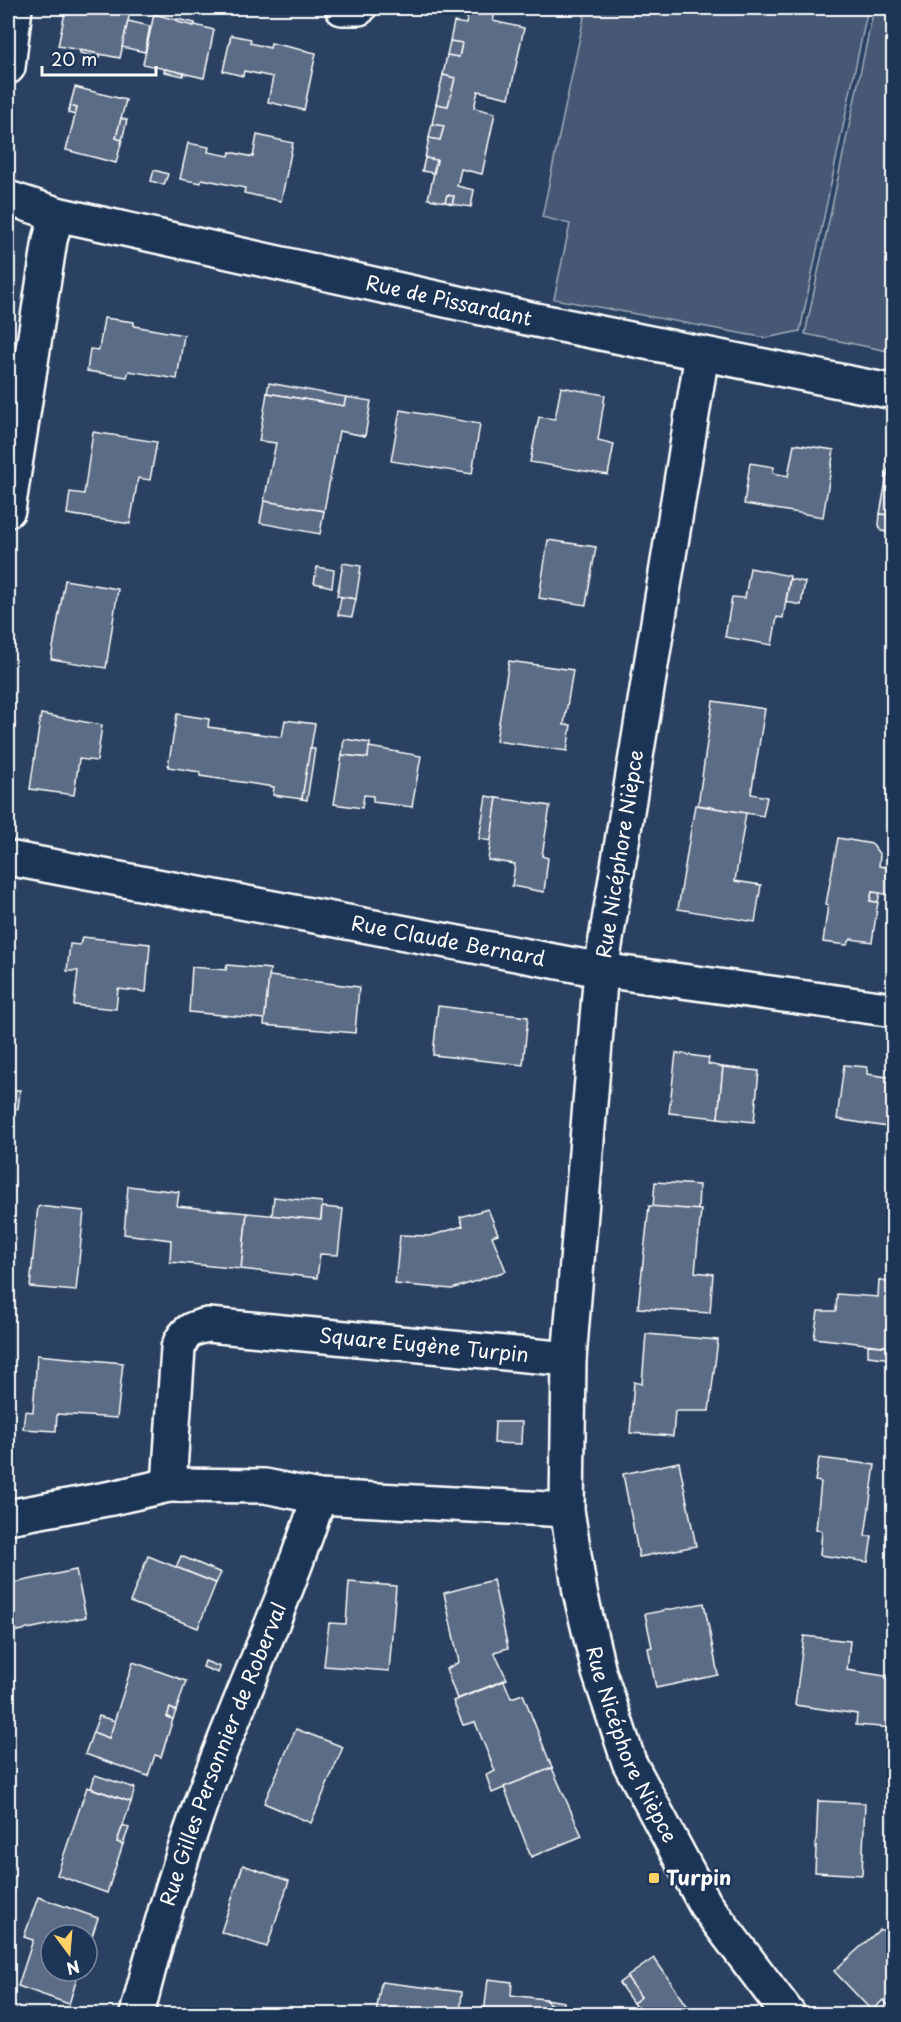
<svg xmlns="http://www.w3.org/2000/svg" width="901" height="2022" font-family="'Playpen Sans',sans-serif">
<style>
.green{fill:#465975;stroke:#a2acba;stroke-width:1.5}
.building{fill:#5b6c86;stroke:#fff;stroke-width:1.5}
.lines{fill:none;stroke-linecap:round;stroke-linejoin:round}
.minor-casing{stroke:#fff;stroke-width:38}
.minor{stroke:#1d3557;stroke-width:33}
.poi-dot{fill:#ffd166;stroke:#1d3557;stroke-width:2}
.labels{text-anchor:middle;stroke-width:5;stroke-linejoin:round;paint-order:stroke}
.street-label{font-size:20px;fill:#fff;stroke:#1d3557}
.poi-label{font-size:20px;font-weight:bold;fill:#fff;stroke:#1d3557;text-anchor:start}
</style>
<rect width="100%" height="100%" fill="#2a4161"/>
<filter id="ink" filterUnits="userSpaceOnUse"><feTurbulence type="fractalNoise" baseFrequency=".0167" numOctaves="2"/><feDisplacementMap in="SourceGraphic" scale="12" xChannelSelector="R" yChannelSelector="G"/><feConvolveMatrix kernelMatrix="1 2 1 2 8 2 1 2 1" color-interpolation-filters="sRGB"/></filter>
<g filter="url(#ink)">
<g class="green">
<polygon points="586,8 868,8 800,331 766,338 554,299 570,224 542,217"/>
<polygon points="874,8 893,8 893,352 805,334"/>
</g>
<g class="building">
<polygon points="66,8 112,8 130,12 120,58 58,46"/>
<polygon points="469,8 495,12 493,21 524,28 509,98 478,91 474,108 495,113 482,174 461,169 457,186 474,190 471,207 452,204 454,196 447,195 445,202 428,199 437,160 425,158 429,138 440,140 444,126 432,124 436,104 448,106 455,78 443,75 447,55 459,57 462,43 450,41 454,22 466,24"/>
<polygon points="154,14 214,30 204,78 143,64"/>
<polygon points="177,19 195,23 194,26 177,22"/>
<polygon points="128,21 150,26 145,52 122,47"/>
<polygon points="231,35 251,39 250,43 270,48 271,43 316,53 304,110 268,102 273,77 244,71 243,76 223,71"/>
<polygon points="450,41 462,43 459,57 447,55"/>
<polygon points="80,50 99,54 99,58 80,53"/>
<polygon points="165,69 184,73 183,76 164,72"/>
<polygon points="443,75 455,78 448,106 436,104"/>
<polygon points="75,87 126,100 116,138 122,140 116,163 66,150 77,108 70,106"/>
<polygon points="70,106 77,108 75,115 68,113"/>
<polygon points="121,118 127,120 122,140 116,138"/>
<polygon points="432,124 444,126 440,140 429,138"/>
<polygon points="257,135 293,143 281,201 244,193 245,188 202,179 201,183 180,179 188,143 209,147 208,152 229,156 230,152 253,157"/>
<polygon points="425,158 437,160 433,173 422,171"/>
<polygon points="154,170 168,174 164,185 151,181"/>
<polygon points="447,195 454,196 452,204 445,202"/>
<polygon points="104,318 134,322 134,326 184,335 177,379 129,371 127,377 87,371 90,349 99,350"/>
<polygon points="269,383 346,397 344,406 267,393"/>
<polygon points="561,387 605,395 598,440 614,444 608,475 530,462 539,417 555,419"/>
<polygon points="267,393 344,406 346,397 371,401 365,436 339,431 324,511 264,501 276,443 259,441"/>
<polygon points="400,410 480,424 472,474 391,461"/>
<polygon points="93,432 157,442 150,480 138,478 130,524 67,514 70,492 84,494"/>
<polygon points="794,444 834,450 823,517 744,504 750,463 774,467 773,473 788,476"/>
<polygon points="888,469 894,469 894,516 880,514"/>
<polygon points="264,501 324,511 320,534 260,523"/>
<polygon points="880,514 894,516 894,533 881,531 879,525"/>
<polygon points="548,540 596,547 586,605 539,598"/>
<polygon points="343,563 361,566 356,599 337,596"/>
<polygon points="317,567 334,570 332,587 314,583"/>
<polygon points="750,568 790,576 783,618 777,617 772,645 725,637 732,597 745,598"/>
<polygon points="790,579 805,582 801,605 786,602"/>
<polygon points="65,580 118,589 106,668 51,659"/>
<polygon points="341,597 356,599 352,617 338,615"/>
<polygon points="509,661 573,670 564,725 571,725 567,751 496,741"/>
<polygon points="713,701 765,709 751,794 767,797 763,816 698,805"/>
<polygon points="41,714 102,725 97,761 79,759 74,795 30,789"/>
<polygon points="177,714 209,719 208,727 282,737 285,720 315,724 302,799 273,795 274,787 200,776 200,772 168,767"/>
<polygon points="344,739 370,743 368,758 342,755"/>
<polygon points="369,747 421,756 412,807 373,802 373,796 364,795 362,808 334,804 342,755 368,758"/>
<polygon points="310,748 315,749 307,800 302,799"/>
<polygon points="486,796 497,798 491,841 479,839"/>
<polygon points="497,798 550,806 542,856 548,858 544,892 512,886 515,864 488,860"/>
<polygon points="695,805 746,813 735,881 761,885 755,922 678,909"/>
<polygon points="838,838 872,844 880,855 879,866 894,868 891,895 872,892 870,901 878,902 872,942 851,939 847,945 823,942 828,905 826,904"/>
<polygon points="872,892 880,893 878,902 870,901"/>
<polygon points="82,937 150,944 146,992 118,989 116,1009 74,1005 78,971 67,971 70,944 80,945"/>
<polygon points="227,965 270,969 265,1019 189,1012 192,967 226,970"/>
<polygon points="269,976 359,987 355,1033 264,1025"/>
<polygon points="438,1006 528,1017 523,1065 433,1055"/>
<polygon points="676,1053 709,1058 708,1064 723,1067 718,1118 669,1113"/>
<polygon points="844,1065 867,1067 867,1074 894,1078 894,1128 837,1119"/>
<polygon points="723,1067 759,1071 754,1122 718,1118"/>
<polygon points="8,1090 20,1090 18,1109 8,1109"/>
<polygon points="655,1182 699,1185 698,1210 653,1207"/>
<polygon points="128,1186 179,1192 177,1206 247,1213 241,1269 170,1262 171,1240 124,1234"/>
<polygon points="274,1197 322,1202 321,1220 272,1216"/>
<polygon points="38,1206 84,1211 76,1291 30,1287"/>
<polygon points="649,1206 701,1210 695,1272 713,1274 710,1313 638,1308"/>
<polygon points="322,1207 343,1209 338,1255 320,1254 317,1278 241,1269 247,1213 321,1220"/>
<polygon points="488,1209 498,1234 492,1236 506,1271 452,1289 395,1284 400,1235 430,1236 463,1226 460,1217"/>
<polygon points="879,1280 894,1284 892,1347 814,1338 818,1311 836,1311 837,1294 878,1297"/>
<polygon points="646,1334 718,1340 709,1411 675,1411 673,1436 630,1433 634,1382 642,1384"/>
<polygon points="868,1345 892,1347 892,1359 868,1356"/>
<polygon points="37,1355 123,1363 117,1418 57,1414 56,1431 23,1429 25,1411 33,1412"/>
<polygon points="495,1422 522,1422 521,1444 494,1443"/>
<polygon points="819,1458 875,1465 865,1536 872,1536 868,1562 820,1555 822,1531 816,1529 821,1482 815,1481"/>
<polygon points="679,1462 696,1546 639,1557 623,1474"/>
<polygon points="148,1556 216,1583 198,1628 130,1602"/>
<polygon points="181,1556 221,1573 216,1583 176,1567"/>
<polygon points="76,1570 86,1617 8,1633 8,1584"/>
<polygon points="493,1580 508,1648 494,1652 507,1679 457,1699 446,1669 459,1662 444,1593"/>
<polygon points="349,1582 396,1586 389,1671 324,1666 329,1623 346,1624"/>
<polygon points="704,1603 718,1675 656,1688 648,1648 652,1647 645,1614"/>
<polygon points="804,1636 850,1641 847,1670 885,1676 894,1674 894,1728 856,1725 857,1714 795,1705"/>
<polygon points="205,1661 220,1667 218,1673 203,1667"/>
<polygon points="133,1662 186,1681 176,1711 170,1708 167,1717 173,1719 161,1757 155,1755 148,1776 85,1754 93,1732 109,1738"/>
<polygon points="504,1681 511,1698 523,1694 552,1768 492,1793 486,1775 495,1771 475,1722 463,1725 453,1701"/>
<polygon points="170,1708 176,1711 173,1719 167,1717"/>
<polygon points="99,1716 115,1721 109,1738 93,1732"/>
<polygon points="296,1729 343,1747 311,1823 264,1803"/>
<polygon points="552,1768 582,1836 531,1857 504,1787"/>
<polygon points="95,1775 135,1788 131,1802 91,1788"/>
<polygon points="87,1787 131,1802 117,1842 123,1844 107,1893 57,1875"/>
<polygon points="818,1801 865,1803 862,1875 815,1872"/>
<polygon points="123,1825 129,1828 123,1844 117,1842"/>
<polygon points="243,1865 289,1881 267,1947 221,1932"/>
<polygon points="38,1897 98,1918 87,1951 87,1935 51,1935 51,1971 73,1971 78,1975 69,2004 18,1986 33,1940 24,1937"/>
<polygon points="879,1930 885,1930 894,1939 894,2011 883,2000 872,2011 834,1971"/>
<polygon points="654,1958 693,2014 641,2014 633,2003 641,1997 627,1977"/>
<polygon points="627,1977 641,1997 633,2003 619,1983"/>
<polygon points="488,1979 512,1982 511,1995 544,1999 562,2014 484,2014"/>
<polygon points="381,1982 462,1992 460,2014 376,2014"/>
<polygon points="544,1999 564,2002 562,2013"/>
<polygon points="202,2005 241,2014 199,2014"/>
</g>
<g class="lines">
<defs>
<g id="minor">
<polyline points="342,8 359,8"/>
<polyline points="8,67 15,8"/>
<path id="s1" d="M8 198 57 214 531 319 894 392"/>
<path id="s2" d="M702 354 601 970 569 1359 567 1510 580 1592 599 1672 629 1762 705 1904 788 2014"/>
<polyline points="8,510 50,240 57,214"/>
<path id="s3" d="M8 858 601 970 894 1010"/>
<path id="s4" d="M567 1510 319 1497 265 1486 169 1485 178 1348C184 1331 192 1328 208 1325L569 1359"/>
<polyline points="8,1517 112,1498 169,1485"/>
<path id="s5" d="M137 2014C155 1941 177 1869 203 1797 240 1696 286 1599 319 1497"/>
</g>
</defs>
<use href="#minor" class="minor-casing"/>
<use href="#minor" class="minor"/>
</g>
</g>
<rect class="poi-dot" x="648" y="1872" width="12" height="12" rx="3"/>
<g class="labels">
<g class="street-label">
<text dy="7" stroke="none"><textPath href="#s1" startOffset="453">Rue de Pissardant</textPath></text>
<text transform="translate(620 854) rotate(-81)" y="7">Rue Nicéphore Nièpce</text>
<text dy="7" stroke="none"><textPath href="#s3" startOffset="448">Rue Claude Bernard</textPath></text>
<text dy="7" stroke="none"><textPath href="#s4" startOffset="794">Square Eugène Turpin</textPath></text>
<text dy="7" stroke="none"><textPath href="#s2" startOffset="1410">Rue Nicéphore Nièpce</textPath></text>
<text dy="7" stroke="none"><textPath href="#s5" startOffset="274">Rue Gilles Personnier de Roberval</textPath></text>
</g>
<g class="poi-label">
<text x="666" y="1885">Turpin</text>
</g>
</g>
<rect width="901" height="2022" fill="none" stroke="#1d3557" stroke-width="30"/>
<rect x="15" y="15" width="871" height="1992" fill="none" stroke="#fff" stroke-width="2" filter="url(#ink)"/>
<g transform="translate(69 1953) rotate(164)"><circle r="28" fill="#1d3557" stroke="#77869a" stroke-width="1.5"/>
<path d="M0-4.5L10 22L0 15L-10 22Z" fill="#ffd166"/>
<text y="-9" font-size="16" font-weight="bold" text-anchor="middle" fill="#ffffff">N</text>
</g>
<path d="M42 66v9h114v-9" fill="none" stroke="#ffffff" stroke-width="3"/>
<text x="51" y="66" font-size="18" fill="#ffffff" stroke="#1d3557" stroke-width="4.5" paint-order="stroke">20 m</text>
</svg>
